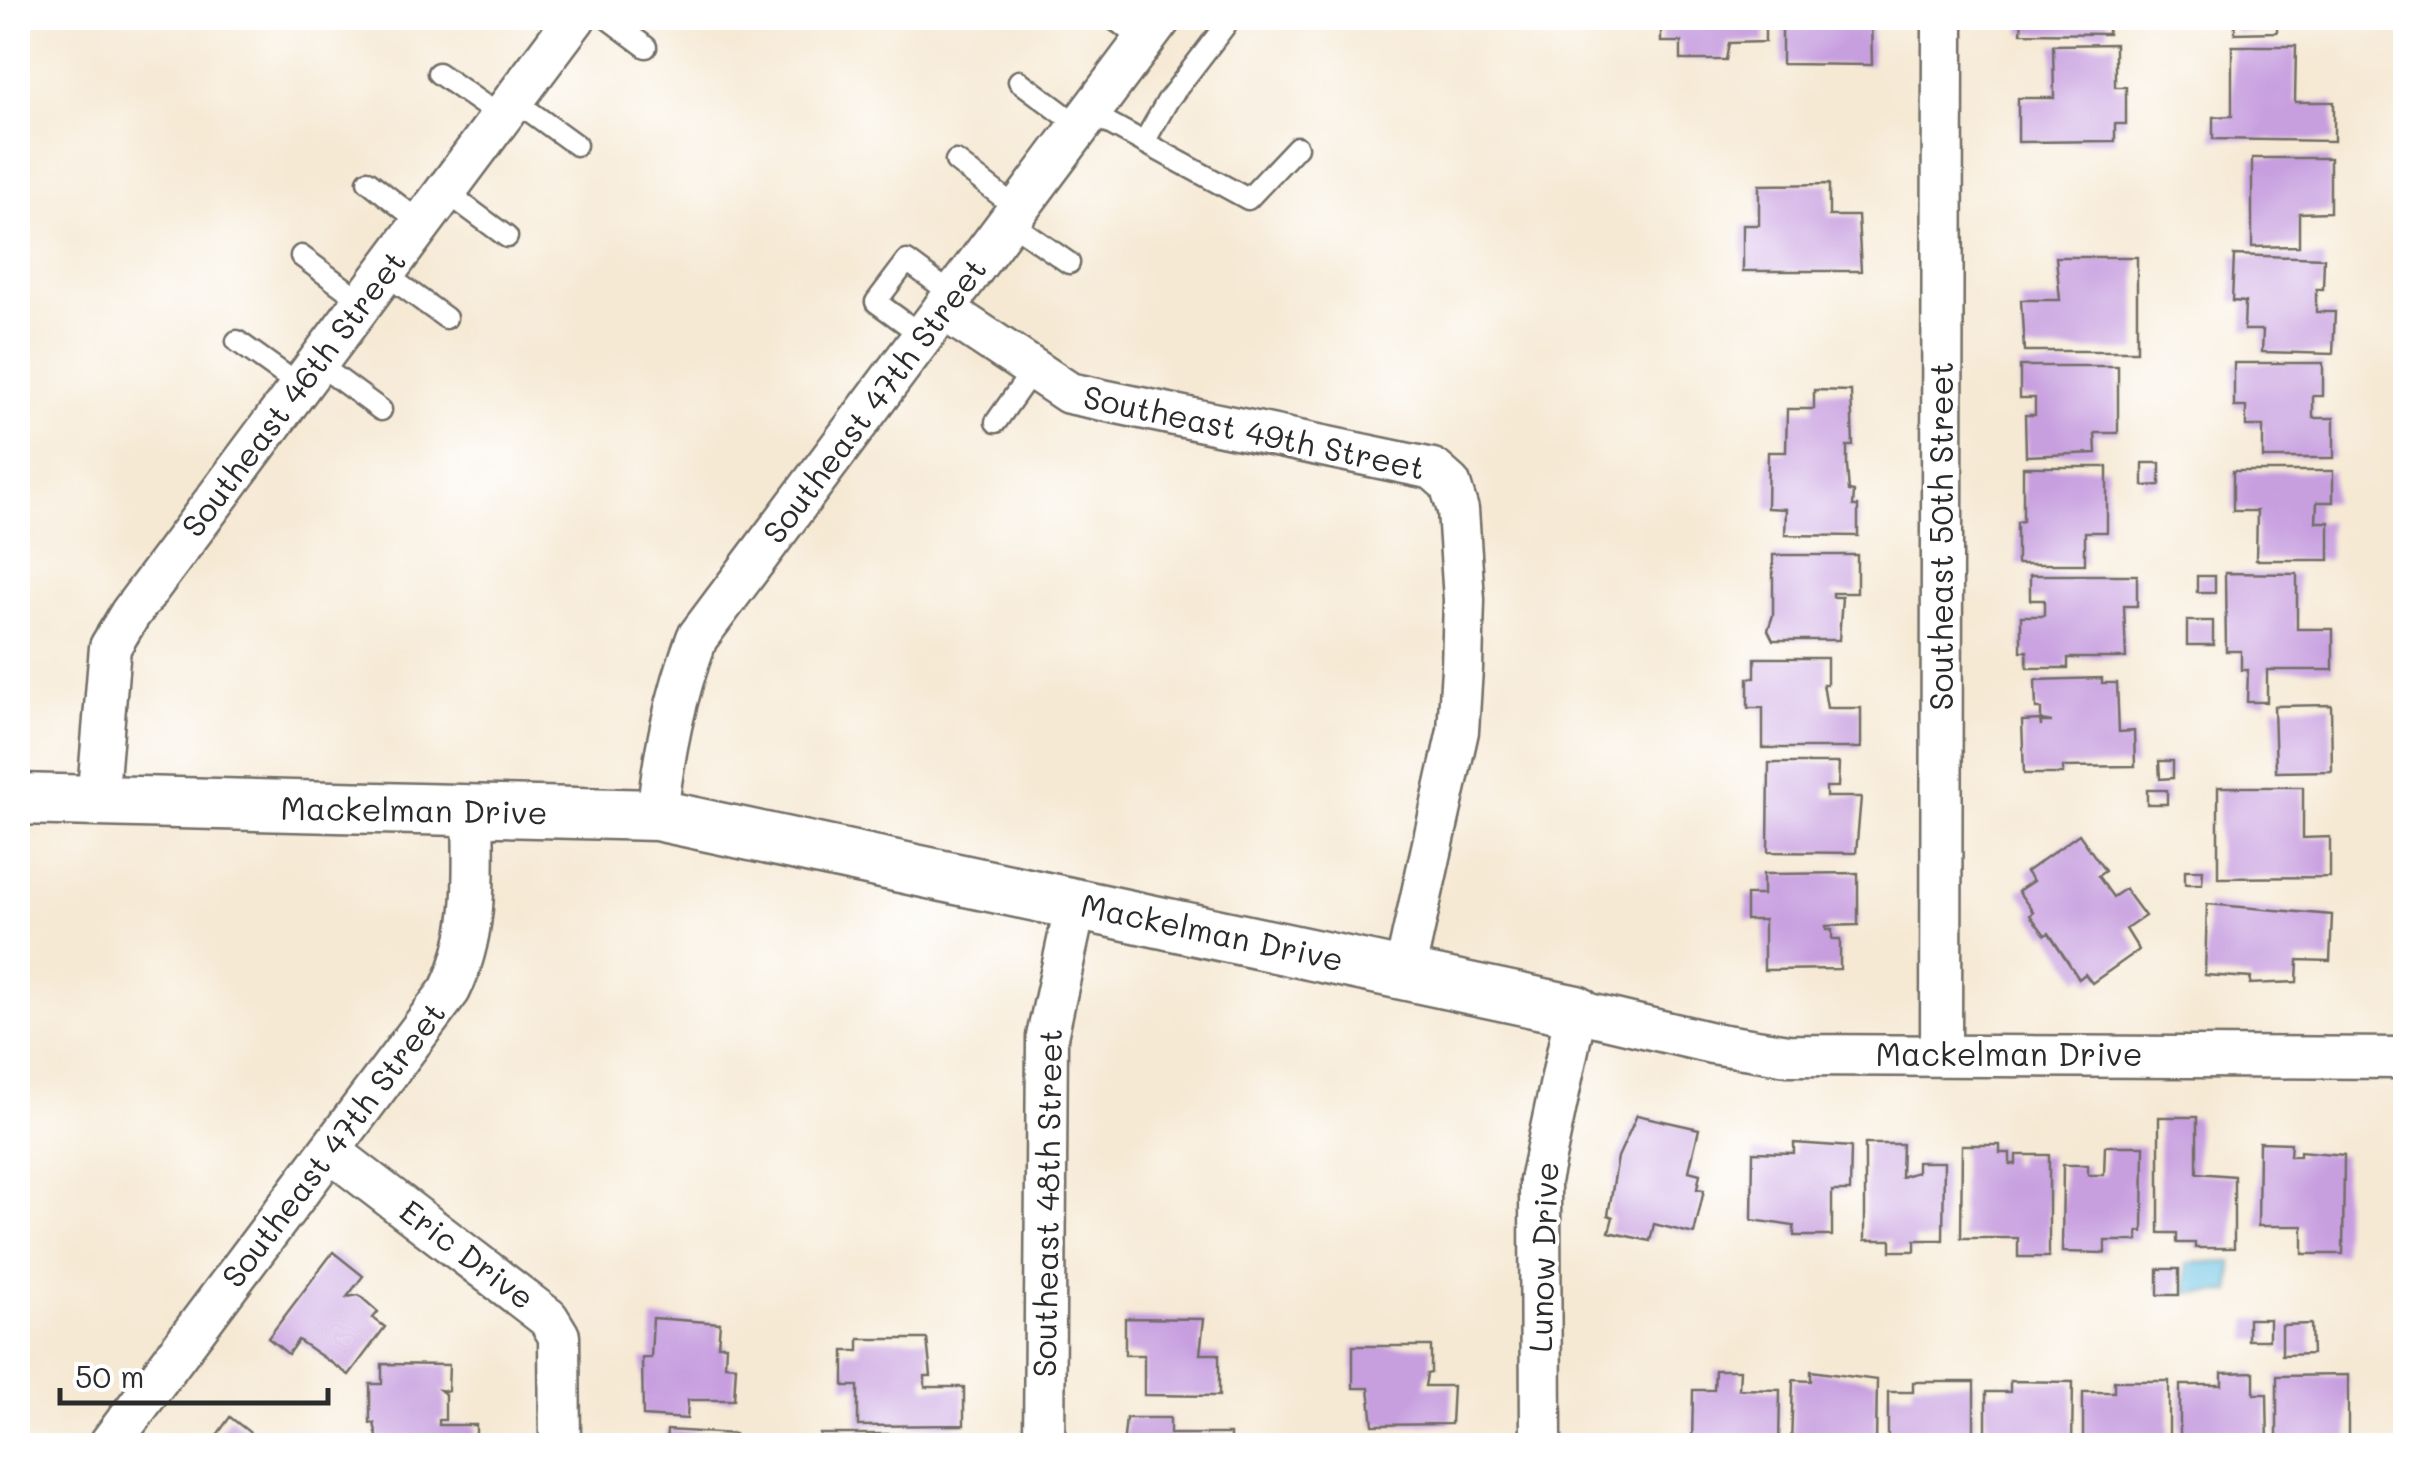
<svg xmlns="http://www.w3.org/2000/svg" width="2423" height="1463" font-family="Mali,sans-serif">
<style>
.water{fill:#64c1e2;stroke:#487686;stroke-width:2.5}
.building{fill:#c79fdf}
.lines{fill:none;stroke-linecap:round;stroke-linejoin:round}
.service-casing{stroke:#726e66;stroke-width:25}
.minor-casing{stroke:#726e66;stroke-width:45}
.tertiary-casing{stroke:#726e66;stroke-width:55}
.service{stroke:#fff;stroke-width:20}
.minor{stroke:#fff;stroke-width:40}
.tertiary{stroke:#fff;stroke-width:50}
.labels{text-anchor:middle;stroke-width:8;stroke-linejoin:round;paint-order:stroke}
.street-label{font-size:32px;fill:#2b2b2b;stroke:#fff}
</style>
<rect width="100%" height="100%" fill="#fff"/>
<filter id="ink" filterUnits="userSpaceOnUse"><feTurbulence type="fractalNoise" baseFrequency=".01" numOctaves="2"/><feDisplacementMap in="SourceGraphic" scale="20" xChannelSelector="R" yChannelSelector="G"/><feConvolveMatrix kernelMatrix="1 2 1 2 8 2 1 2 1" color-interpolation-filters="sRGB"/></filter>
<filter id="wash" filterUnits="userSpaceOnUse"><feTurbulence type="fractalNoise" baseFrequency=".0048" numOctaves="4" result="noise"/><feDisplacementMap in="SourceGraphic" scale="40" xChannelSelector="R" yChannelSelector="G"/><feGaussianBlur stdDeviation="2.25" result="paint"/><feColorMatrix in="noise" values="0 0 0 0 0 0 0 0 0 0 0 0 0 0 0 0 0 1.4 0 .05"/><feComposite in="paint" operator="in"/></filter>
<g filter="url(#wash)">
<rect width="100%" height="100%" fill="#f6e9d4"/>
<polygon class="water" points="2232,1261 2231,1292 2187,1293 2187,1263"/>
<g id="blocks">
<g class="building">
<polygon points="1661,18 1765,18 1765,42 1729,43 1726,60 1681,60 1681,42 1661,42"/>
<polygon points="1777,18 1871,18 1872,65 1782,64 1782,25 1777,25"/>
<polygon points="2022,18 2108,18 2108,34 2021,33"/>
<polygon points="2235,18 2277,18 2277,32 2235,33"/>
<polygon points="2115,44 2115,87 2126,87 2126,124 2115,124 2115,141 2018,142 2018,98 2054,98 2053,45"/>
<polygon points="2232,46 2296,46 2295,102 2334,102 2334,141 2213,139 2213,117 2232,116"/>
<polygon points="2252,158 2330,158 2330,212 2299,213 2299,246 2252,247"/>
<polygon points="1829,184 1829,216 1858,216 1861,271 1743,271 1743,225 1759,225 1759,185"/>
<polygon points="2234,255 2324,258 2323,289 2316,289 2316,312 2335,312 2333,354 2262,352 2263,330 2244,330 2245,302 2232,301"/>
<polygon points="2056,257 2137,257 2137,351 2024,351 2021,300 2060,300"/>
<polygon points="2234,363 2323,363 2323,396 2313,396 2313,418 2334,418 2334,458 2263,458 2263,426 2246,426 2246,407 2234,407"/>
<polygon points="2020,366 2118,366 2118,433 2095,433 2096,453 2026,456 2025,415 2035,415 2035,398 2020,398"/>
<polygon points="1814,390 1851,391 1853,446 1847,446 1847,466 1849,491 1854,492 1853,506 1858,506 1858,536 1785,535 1786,509 1767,508 1768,452 1786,452 1787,409 1814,409"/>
<polygon points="2143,463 2160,463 2160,485 2143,486"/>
<polygon points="2023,467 2107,467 2107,532 2085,532 2085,564 2017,564 2017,522 2023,521"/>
<polygon points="2233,471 2333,471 2333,502 2317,502 2316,522 2329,522 2329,560 2256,560 2257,511 2233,511"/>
<polygon points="1773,555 1857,555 1857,593 1833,593 1833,597 1842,597 1839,640 1773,640 1768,630 1773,615"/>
<polygon points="2225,573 2297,574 2297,629 2333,629 2333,670 2267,670 2267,702 2247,702 2248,670 2241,670 2241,651 2226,651"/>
<polygon points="2030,575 2137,575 2137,606 2124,606 2126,658 2068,658 2068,668 2027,668 2027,651 2021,651 2021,616 2044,616 2044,600 2030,600"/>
<rect x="2197" y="576" width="18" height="16"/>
<rect x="2187" y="621" width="26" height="24"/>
<polygon points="1755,658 1827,658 1827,684 1823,684 1827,708 1861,708 1861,748 1763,748 1763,708 1748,708 1748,678 1755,678"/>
<polygon points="2102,678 2102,683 2117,683 2119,732 2134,731 2135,766 2063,767 2063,774 2024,774 2022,721 2040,720 2041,726 2041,722 2052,722 2041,720 2041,709 2036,709 2035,680"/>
<polygon points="2331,705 2332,771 2276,772 2274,706"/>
<polygon points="2159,761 2173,761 2173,778 2160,779"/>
<polygon points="1769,763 1839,763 1838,787 1826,787 1826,797 1861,797 1856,853 1768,852"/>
<polygon points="2218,787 2303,787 2303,838 2330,837 2330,877 2218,878"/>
<rect x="2147" y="790" width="20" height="14"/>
<polygon points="2079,834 2105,871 2098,876 2113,897 2125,889 2145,916 2126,929 2139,950 2092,983 2085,974 2079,979 2049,933 2045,935 2030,915 2033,912 2018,891 2033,881 2026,872"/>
<polygon points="2185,870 2203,870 2202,884 2185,884"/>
<polygon points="1858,873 1858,925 1826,926 1826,930 1832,930 1832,939 1840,939 1840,969 1764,970 1764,920 1746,920 1746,895 1763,895 1763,874"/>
<polygon points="2207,904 2332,915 2330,961 2298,960 2297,982 2250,984 2251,978 2205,975"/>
<polygon points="1637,1115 1699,1129 1689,1171 1700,1174 1697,1189 1704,1190 1694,1234 1654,1224 1650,1241 1609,1232 1613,1217 1608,1215 1618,1157"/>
<polygon points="2159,1117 2197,1117 2197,1173 2234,1176 2234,1248 2195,1248 2195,1243 2177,1243 2177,1233 2159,1233"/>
<polygon points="2259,1142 2291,1143 2290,1156 2300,1156 2300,1151 2344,1155 2343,1254 2303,1254 2303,1226 2258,1226"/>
<polygon points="1794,1143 1851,1147 1850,1191 1832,1191 1832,1236 1794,1236 1794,1226 1752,1220 1753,1152 1794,1153"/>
<polygon points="1865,1144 1902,1144 1901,1177 1917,1172 1917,1162 1944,1162 1943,1240 1915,1240 1915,1251 1891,1251 1891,1240 1865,1240"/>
<polygon points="1962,1145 2000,1145 2000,1153 2010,1153 2010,1164 2016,1164 2016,1155 2049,1155 2049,1257 2018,1257 2018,1238 1961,1238"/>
<polygon points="2105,1146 2144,1146 2143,1232 2138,1231 2138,1241 2105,1241 2105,1253 2062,1252 2063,1165 2088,1165 2088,1175 2104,1175"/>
<polygon points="333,1252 363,1276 347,1297 359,1295 378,1312 373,1318 385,1327 349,1375 298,1340 288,1354 268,1338"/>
<rect x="2158" y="1269" width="21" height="26"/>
<polygon points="653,1318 720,1323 718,1345 726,1345 725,1365 736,1366 734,1400 688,1400 687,1419 643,1416 642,1358 651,1358"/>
<polygon points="1125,1318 1204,1319 1200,1354 1219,1354 1219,1396 1144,1395 1144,1355 1125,1355"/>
<rect x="2248" y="1319" width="21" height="21"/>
<polygon points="2311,1324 2312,1354 2282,1355 2282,1325"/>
<polygon points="859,1339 927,1339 931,1376 925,1376 925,1387 964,1387 964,1425 858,1426 858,1386 844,1386 844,1351 859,1351"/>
<polygon points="1353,1346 1431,1346 1431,1373 1427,1374 1425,1386 1453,1386 1451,1424 1373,1425 1369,1388 1353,1388"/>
<polygon points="382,1364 449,1365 448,1391 440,1390 445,1394 445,1420 439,1420 439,1425 476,1425 476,1446 379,1446 374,1423 370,1423 370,1384 382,1384"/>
<polygon points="1715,1370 1740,1370 1739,1389 1780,1390 1779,1446 1692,1446 1693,1390 1714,1390"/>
<polygon points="1811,1371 1877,1380 1876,1446 1791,1446 1793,1380 1811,1381"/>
<polygon points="2254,1372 2254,1394 2267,1394 2268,1446 2180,1446 2180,1385 2222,1385 2222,1373"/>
<polygon points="2348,1375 2348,1446 2277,1446 2277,1376"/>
<polygon points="2010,1381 2073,1382 2072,1446 1986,1446 1986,1392 2010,1392"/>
<polygon points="2114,1381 2169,1381 2169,1446 2083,1446 2083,1392 2114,1392"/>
<polygon points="1913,1382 1974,1382 1974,1446 1888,1446 1888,1392 1913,1392"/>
<polygon points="230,1417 267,1446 209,1446"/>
<polygon points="1126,1418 1170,1418 1170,1434 1230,1434 1230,1446 1123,1446"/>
<polygon points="667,1430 734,1434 733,1446 666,1446"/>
<rect x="820" y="1434" width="144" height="12"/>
<polygon points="1343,1441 1413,1442 1413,1446 1343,1446"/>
</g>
</g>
</g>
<g filter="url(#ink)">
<use href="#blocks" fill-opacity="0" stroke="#726e66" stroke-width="2.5"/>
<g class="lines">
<defs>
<g id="service">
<polyline points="607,18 646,47"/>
<polyline points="1112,18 1145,40"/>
<polyline points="438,73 501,117"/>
<polyline points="1019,81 1082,128"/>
<polyline points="514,100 576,145"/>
<polyline points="1092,114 1248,199 1297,147"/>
<polyline points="1144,142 1168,100 1231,18"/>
<polyline points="956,161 1019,210"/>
<polyline points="368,181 421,223"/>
<polyline points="445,191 507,237"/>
<polyline points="1010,222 1069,263"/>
<polyline points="301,256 363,302"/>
<polyline points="384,273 446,318"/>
<polyline points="923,336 876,302 907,261 953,295"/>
<polyline points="237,341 300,386"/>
<polyline points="317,363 381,410"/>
<polyline points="996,422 1032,371"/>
</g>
<g id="minor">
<polyline points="943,309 1069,393 1433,469 1450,484 1458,510 1464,600 1462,668 1458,731 1404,974"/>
<polyline points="97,803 110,647 130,614 575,18"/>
<path d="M657 815C664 752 675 697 697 638L1161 18"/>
<polyline points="1941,1054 1943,18"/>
<polyline points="330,1151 548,1318 559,1336 560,1446"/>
<path d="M108 1446 450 990C478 933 474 875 473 813"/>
<polyline points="1044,1446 1047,1037 1076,904"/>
<polyline points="1541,1446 1540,1181 1576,1011 1712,1043 1788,1055 2406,1058"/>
</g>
<polyline id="tertiary" points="18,799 657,815 1576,1011"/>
</defs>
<use href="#service" class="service-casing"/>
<use href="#minor" class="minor-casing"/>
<use href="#tertiary" class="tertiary-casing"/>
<use href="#service" class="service"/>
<use href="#minor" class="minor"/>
<use href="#tertiary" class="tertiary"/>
</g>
</g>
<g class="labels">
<g class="street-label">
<text transform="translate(294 394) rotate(-53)" y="11">Southeast 46th Street</text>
<text transform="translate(875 401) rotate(-53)" y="11">Southeast 47th Street</text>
<text transform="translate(1254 433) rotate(12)" y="11">Southeast 49th Street</text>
<text transform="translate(1942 536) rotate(-90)" y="11">Southeast 50th Street</text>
<text transform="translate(414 811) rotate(1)" y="11">Mackelman Drive</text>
<text transform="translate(1212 933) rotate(12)" y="11">Mackelman Drive</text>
<text x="2009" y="1066">Mackelman Drive</text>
<text transform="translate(334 1145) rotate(-53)" y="11">Southeast 47th Street</text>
<text transform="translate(1048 1203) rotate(-89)" y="11">Southeast 48th Street</text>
<text transform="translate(467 1255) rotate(37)" y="11">Eric Drive</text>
<text transform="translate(1544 1257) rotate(-88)" y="11">Lunow Drive</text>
</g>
</g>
<rect width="2423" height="1463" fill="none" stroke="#fff" stroke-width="60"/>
<path d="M60 1388v15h268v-15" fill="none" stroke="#2b2b2b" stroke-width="5"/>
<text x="75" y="1388" font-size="30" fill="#2b2b2b" stroke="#ffffff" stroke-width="8" paint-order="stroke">50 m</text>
</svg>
